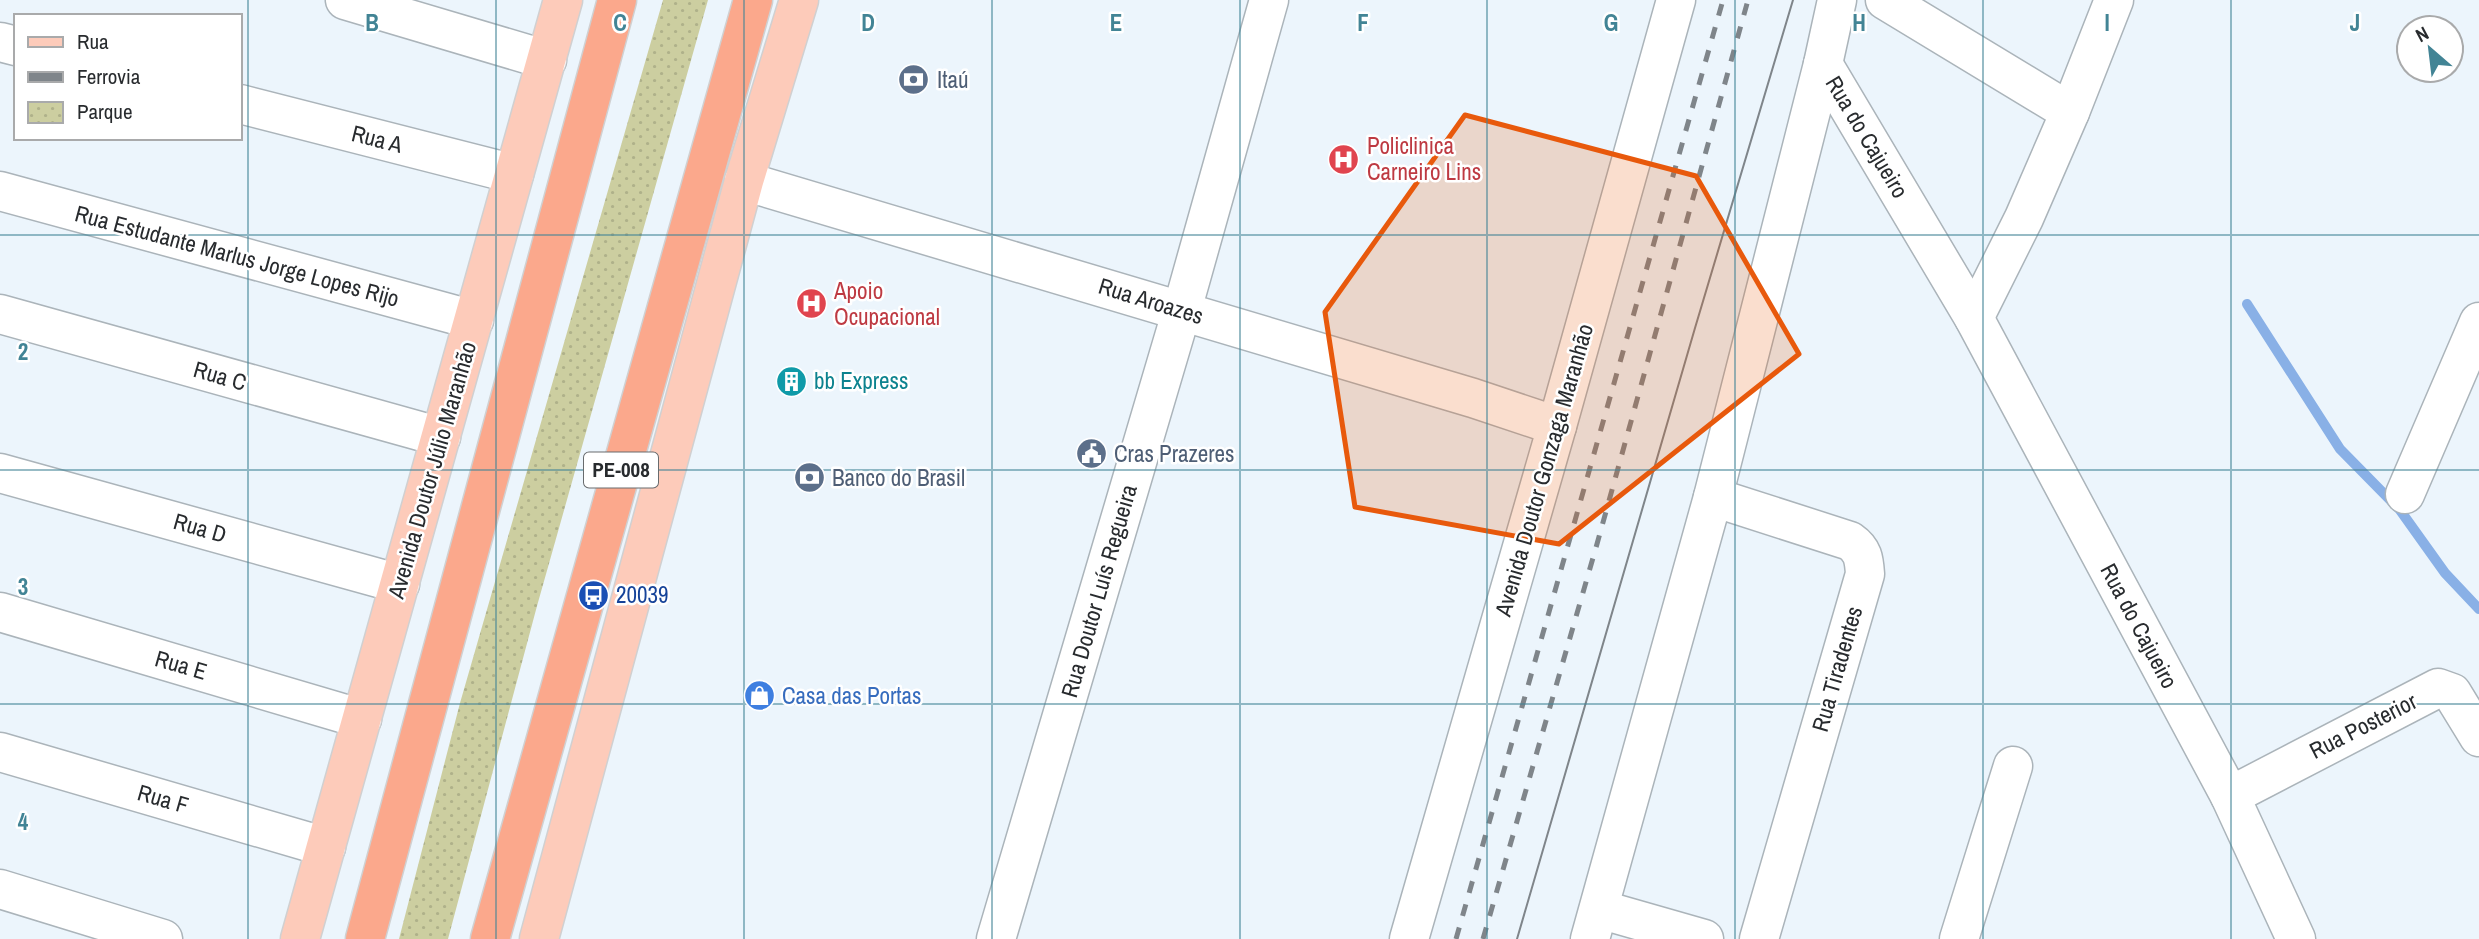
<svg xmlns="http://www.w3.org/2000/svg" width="2479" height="939" font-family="'Archivo Narrow',sans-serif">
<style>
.park{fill:url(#park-dots)}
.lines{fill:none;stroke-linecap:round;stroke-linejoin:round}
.stream{stroke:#89b0e6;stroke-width:10}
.street-casing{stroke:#abb4ba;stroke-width:41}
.primary-casing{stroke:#d0d0d1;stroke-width:41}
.highway-casing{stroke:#d0d0d1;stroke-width:41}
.street{stroke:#fff;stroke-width:38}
.primary{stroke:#fdcbba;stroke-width:38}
.highway{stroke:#fba88c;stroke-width:38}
.tram{stroke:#7f858a;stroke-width:2}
.rail{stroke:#7f858a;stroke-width:5;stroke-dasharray:12 12;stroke-linecap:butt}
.marked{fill:#e8590c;fill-opacity:0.2;stroke:#e8590c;stroke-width:5;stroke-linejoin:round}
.grid{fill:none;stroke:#428495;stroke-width:2;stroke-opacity:0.55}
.labels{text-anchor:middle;stroke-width:5;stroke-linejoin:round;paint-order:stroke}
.shield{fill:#fff;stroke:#686b6d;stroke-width:2}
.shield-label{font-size:21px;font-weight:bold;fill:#282b2e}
.service-label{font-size:23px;fill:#4e5e75;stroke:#fff;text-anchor:start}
.street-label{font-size:23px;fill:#282b2e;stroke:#fff}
.health-label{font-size:23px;fill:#be3a42;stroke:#fff;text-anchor:start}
.culture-label{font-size:23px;fill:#0d838f;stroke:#fff;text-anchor:start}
.transit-label{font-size:23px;fill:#164399;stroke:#fff;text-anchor:start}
.shop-label{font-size:23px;fill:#366cbe;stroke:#fff;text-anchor:start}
.grid-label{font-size:23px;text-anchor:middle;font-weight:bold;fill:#428495;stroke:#fff;stroke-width:5;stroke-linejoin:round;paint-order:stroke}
</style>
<defs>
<pattern id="park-dots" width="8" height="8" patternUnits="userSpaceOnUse" patternTransform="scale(1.75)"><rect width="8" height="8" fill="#cccea0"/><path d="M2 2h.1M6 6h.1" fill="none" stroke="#afb18a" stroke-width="1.8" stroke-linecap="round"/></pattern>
</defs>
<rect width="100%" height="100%" fill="#ecf5fc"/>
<polygon class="park" points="663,0 708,0 537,606 448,939 399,939 460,703"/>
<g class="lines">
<polyline class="stream" points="2247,304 2340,449 2400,510 2445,573 2479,609"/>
<defs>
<g id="street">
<polyline points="345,0 547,60"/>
<polyline points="1885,0 2070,112"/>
<polyline points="0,42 16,46"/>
<polyline points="1823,64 1974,318 2230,796 2296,939"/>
<polyline points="240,104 514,174"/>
<polyline points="744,181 1473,398 1557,426"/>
<polyline points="0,191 474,320"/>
<polyline points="0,314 441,437"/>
<polyline points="1974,318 2024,218 2070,112 2114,0"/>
<polyline points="0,473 400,584"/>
<polyline points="2405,494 2479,322"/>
<path d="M1713 497 1850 541C1863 550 1864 559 1865 574L1759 939"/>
<polyline points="0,612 362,719"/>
<polyline points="0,752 326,847"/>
<polyline points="2230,796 2438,688 2452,693 2479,737"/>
<polyline points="0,889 163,939"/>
<polyline points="1599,909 1704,939"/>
<polyline points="996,939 1182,310 1269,0"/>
<polyline points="1409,939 1557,426 1676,0"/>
<polyline points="1590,939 1713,497 1823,64 1837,0"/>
<polyline points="1959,939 2013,766"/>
</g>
<g id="primary">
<polyline points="300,939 563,0"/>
<polyline points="539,939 744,181 799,0"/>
</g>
<g id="highway">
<polyline points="365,939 617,0"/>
<polyline points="490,939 753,0"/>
</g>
</defs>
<use href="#street" class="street-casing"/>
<use href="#primary" class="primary-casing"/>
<use href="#highway" class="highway-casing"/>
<use href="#street" class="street"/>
<use href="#primary" class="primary"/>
<use href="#highway" class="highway"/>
<polyline class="tram" points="1517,939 1695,328 1793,0"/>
<g class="rail">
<polyline points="1456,939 1723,0"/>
<polyline points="1483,939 1597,544 1748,0"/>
</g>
</g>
<path class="marked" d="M1465 115 1696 176 1799 354 1559 544 1355 507 1325 312Z"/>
<path class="grid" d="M248 0V939M496 0V939M744 0V939M992 0V939M1240 0V939M1487 0V939M1735 0V939M1983 0V939M2231 0V939M0 235H2479M0 470H2479M0 704H2479"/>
<defs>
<symbol id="bank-disc" viewBox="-11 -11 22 22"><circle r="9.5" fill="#5c6f8a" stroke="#fff"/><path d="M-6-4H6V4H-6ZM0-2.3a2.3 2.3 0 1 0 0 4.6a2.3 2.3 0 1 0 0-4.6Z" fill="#fff"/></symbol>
<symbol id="hospital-disc" viewBox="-11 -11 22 22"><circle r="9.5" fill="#e0444e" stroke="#fff"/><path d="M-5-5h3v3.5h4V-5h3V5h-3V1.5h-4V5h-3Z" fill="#fff"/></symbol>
<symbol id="building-disc" viewBox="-11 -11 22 22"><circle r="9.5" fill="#0f9aa8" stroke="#fff"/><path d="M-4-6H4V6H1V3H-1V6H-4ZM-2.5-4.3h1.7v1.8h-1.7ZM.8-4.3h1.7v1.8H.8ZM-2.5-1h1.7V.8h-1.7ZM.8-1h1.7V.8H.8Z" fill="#fff"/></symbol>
<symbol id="civic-disc" viewBox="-11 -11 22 22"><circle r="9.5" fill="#5c6f8a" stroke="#fff"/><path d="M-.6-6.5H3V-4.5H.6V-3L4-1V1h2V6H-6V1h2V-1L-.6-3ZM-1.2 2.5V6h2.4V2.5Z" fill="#fff"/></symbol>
<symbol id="bus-disc" viewBox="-11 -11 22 22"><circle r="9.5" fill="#1a4fb4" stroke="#fff"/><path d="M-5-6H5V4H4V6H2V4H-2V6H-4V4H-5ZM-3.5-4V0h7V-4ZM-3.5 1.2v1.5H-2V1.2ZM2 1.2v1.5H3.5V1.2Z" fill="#fff"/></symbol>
<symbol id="shop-disc" viewBox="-11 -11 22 22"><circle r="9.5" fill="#3f7fe0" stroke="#fff"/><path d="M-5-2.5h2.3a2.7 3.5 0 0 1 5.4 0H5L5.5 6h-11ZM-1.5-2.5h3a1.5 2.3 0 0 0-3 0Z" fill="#fff"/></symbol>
</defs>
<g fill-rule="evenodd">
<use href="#bank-disc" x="896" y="62" width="35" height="35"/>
<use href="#hospital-disc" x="1326" y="142" width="35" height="35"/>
<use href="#hospital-disc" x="794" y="286" width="35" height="35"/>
<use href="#building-disc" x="774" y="364" width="35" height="35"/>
<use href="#civic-disc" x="1074" y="436" width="35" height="35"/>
<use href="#bank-disc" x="792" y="460" width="35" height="35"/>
<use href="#bus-disc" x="576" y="578" width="35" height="35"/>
<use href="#shop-disc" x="742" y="678" width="35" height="35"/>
</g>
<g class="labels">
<rect class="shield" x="584" y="452.5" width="74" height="35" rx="5"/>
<g class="shield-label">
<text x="621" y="477">PE-008</text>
</g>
<g class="service-label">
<text x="937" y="88">Itaú</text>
<text x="1114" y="462">Cras Prazeres</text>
<text x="832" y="486">Banco do Brasil</text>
</g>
<g class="street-label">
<text transform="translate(1867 137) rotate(59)" y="8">Rua do Cajueiro</text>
<text transform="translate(377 139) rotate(14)" y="8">Rua A</text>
<text transform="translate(237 256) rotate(15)" y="8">Rua Estudante Marlus Jorge Lopes Rijo</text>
<text transform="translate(1151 301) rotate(17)" y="8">Rua Aroazes</text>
<text transform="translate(220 376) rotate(16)" y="8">Rua C</text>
<text transform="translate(432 470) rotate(-74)" y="8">Avenida Doutor Júlio Maranhão</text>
<text transform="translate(1544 470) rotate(-74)" y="8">Avenida Doutor Gonzaga Maranhão</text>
<text transform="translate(200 528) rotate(16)" y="8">Rua D</text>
<text transform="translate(1099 591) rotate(-74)" y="8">Rua Doutor Luís Regueira</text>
<text transform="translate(2139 626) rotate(62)" y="8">Rua do Cajueiro</text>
<text transform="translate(181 665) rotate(16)" y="8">Rua E</text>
<text transform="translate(1837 669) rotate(-74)" y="8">Rua Tiradentes</text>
<text transform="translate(2363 726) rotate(-27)" y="8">Rua Posterior</text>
<text transform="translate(163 799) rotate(16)" y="8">Rua F</text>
</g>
<g class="health-label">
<text x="1367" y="154">Policlinica<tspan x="1367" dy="26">Carneiro Lins</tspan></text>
<text x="834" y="299">Apoio<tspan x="834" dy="26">Ocupacional</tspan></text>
</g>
<g class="culture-label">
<text x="814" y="389">bb Express</text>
</g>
<g class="transit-label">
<text x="616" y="603">20039</text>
</g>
<g class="shop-label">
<text x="782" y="704">Casa das Portas</text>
</g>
</g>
<g class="grid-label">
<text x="372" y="31">B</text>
<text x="620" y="31">C</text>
<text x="868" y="31">D</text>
<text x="1116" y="31">E</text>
<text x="1363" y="31">F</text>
<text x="1611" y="31">G</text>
<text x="1859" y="31">H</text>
<text x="2107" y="31">I</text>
<text x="2355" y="31">J</text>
<text x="23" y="360">2</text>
<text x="23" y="595">3</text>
<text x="23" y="830">4</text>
</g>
<rect x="14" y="14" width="228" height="126" fill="#ffffff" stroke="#a9aaab" stroke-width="2"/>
<rect x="28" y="37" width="35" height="10" fill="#fdcbba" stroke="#a9aaab" stroke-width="2"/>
<text x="77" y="49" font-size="21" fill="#282b2e">Rua</text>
<rect x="28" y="72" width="35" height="10" fill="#7f858a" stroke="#a9aaab" stroke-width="2"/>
<text x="77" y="84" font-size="21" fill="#282b2e">Ferrovia</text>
<rect x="28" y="102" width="35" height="21" fill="url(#park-dots)" stroke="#a9aaab" stroke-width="2"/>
<text x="77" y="119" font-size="21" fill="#282b2e">Parque</text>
<g transform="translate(2430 49) rotate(332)"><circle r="33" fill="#ffffff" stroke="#a9aaab" stroke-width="2"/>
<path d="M0-5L12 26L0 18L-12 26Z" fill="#428495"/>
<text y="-10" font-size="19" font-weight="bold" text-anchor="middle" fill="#282b2e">N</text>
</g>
</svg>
